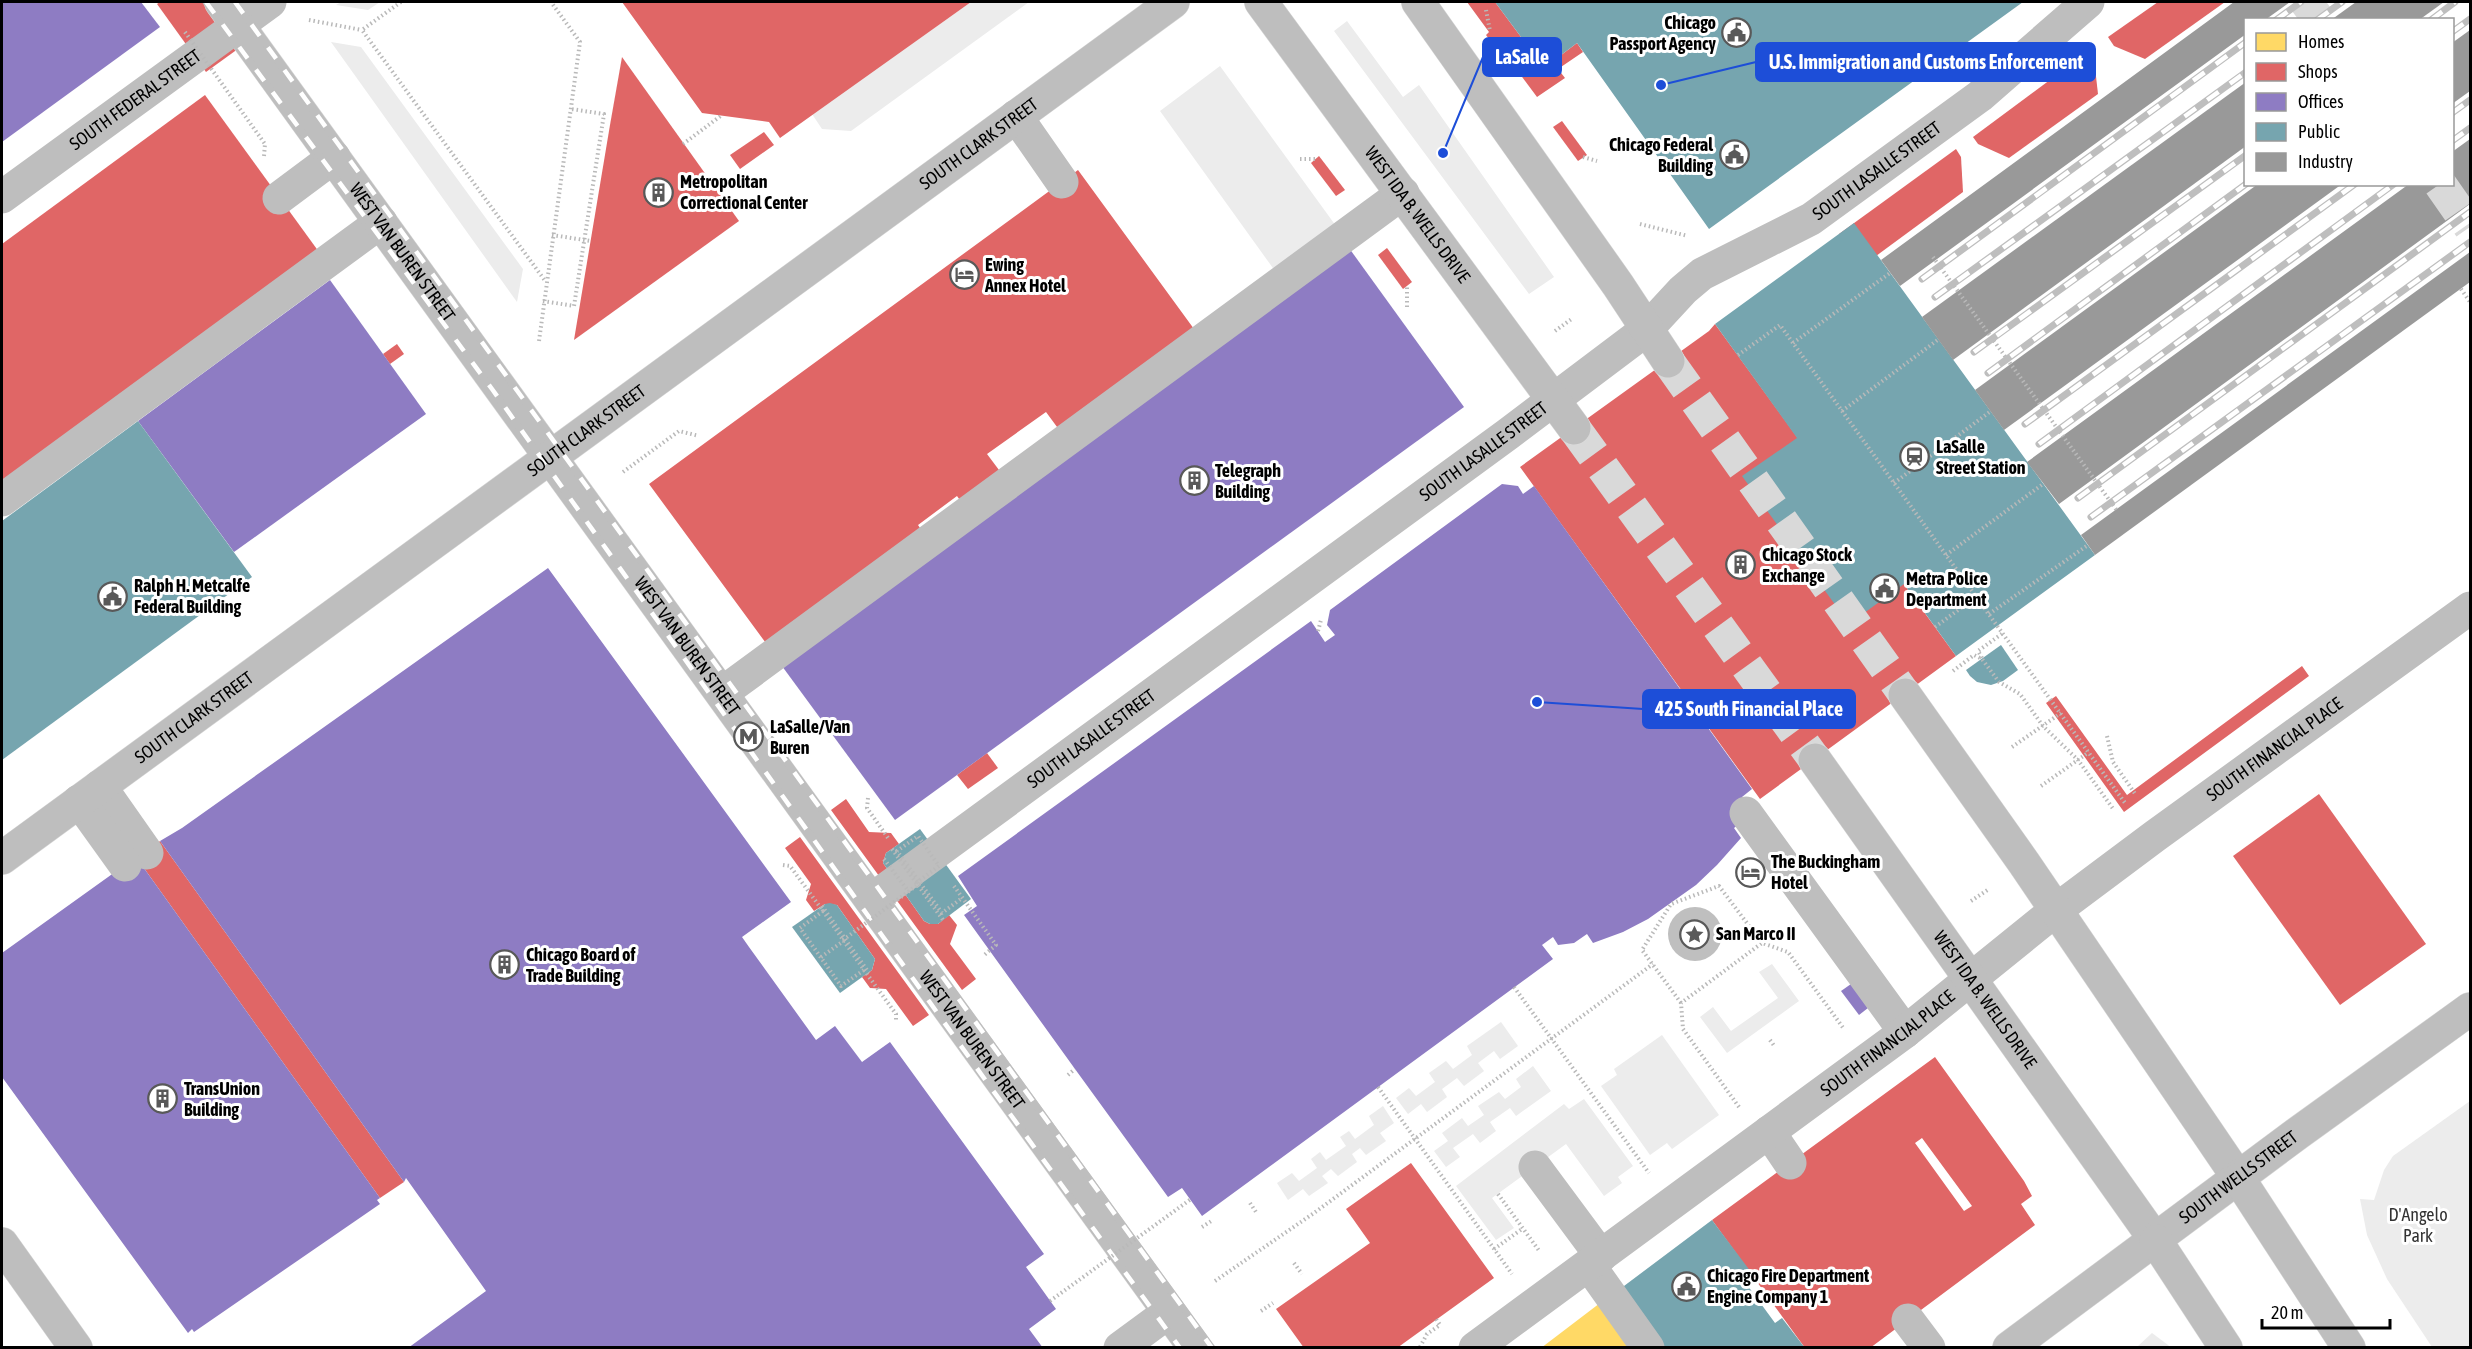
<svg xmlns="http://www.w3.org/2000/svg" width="2472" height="1349" font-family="'Asap Condensed',sans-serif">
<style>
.green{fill:#ececec}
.water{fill:#bfbfbf}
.homes{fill:#ffd966}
.shops{fill:#e06666;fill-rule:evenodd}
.offices{fill:#8e7cc3}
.public{fill:#76a5af}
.industry{fill:#999}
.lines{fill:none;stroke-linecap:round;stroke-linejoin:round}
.major-tunnel{stroke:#d9d9d9;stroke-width:33;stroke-dasharray:33 16;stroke-linecap:butt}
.major-casing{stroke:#dbdbdb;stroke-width:34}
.highway-casing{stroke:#dbdbdb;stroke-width:34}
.path{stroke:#b9b9b9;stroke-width:4;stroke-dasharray:1.5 3;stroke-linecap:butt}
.minor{stroke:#bebebe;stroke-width:33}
.major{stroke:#bebebe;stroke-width:33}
.highway{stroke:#bebebe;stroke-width:33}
.rail-casing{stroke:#bebebe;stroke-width:7}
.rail{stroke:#fff;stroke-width:4.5;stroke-dasharray:14;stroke-linecap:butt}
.path-bridge{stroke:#b9b9b9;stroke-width:4;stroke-dasharray:1.5 3;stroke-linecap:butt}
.labels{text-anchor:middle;stroke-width:6;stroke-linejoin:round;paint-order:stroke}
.poi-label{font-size:18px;font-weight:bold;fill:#000;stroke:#fff;text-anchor:start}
.street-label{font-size:18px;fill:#000;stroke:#fff}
.park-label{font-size:18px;fill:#333;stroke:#fff}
.leader{fill:none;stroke:#1d4ed8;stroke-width:2}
.callout-dot{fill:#1d4ed8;stroke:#fff;stroke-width:2}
.callout{fill:#1d4ed8;stroke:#1d4ed8;stroke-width:2}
.callout-label{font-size:20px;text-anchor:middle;font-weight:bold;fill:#fff}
</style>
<rect width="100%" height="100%" fill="#fff"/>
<g class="green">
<polygon points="341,2 380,2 368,10 336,5"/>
<polygon points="971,2 1029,2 851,131 822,129 812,114"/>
<polygon points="1347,21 1403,97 1419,85 1554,277 1529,294 1334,31"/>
<polygon points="331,42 361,47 523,269 517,302"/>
<polygon points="1220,66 1336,226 1275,271 1160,111"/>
<polygon points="1772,964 1799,1001 1727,1053 1700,1017 1713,1007 1731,1031 1778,998 1759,972"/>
<polygon points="1501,1022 1518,1046 1500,1059 1494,1051 1478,1063 1484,1071 1464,1086 1457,1078 1442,1089 1447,1097 1427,1112 1421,1104 1408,1114 1396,1098 1409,1088 1416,1096 1435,1082 1429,1073 1446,1061 1453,1069 1472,1055 1467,1046"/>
<polygon points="1662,1035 1719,1115 1672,1149 1667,1143 1650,1155 1601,1086 1617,1075 1614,1069"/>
<polygon points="1533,1066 1551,1091 1516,1116 1510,1108 1490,1122 1496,1131 1480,1143 1473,1134 1453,1148 1460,1157 1446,1167 1434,1151 1448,1141 1442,1133 1462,1118 1468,1126 1484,1115 1478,1106 1499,1092 1505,1099 1521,1087 1516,1079"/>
<polygon points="1584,1099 1633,1166 1618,1177 1622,1183 1604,1196 1566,1144 1492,1198 1514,1228 1496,1240 1456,1186 1564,1104 1569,1109"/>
<polygon points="2470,1101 2470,1347 2432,1347 2387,1279 2367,1235 2360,1199 2374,1200 2384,1170 2393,1156"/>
<polygon points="1383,1106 1394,1123 1380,1133 1386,1141 1366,1155 1360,1148 1352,1154 1357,1162 1338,1176 1331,1169 1322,1176 1328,1183 1309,1196 1303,1189 1288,1200 1277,1183 1292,1173 1299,1181 1317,1168 1311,1159 1320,1152 1326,1160 1346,1146 1340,1137 1349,1131 1355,1139 1374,1125 1369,1116"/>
<polygon points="2152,1333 2168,1345 2170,1347 2137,1347"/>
</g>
<circle class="water" cx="1695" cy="934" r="27"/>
<polygon class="homes" points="1604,1300 1638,1348 1541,1348"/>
<g class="shops">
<polygon points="160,2 211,2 242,46 206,72 157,4"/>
<polygon points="622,2 971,2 780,138 769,122 702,113"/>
<polygon points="1467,2 1495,2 1544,68 1577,43 1583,52 1558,69 1565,78 1537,97 1514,66 1511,69 1486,35 1489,32"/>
<polygon points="2158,2 2225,2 2145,59 2114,46 2108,37"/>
<polygon points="2089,51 2094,59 2098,94 2009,158 1978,144 1973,137"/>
<polygon points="622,57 739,221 574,340 610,125"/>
<polygon points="205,95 319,252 2,484 2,244"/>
<polygon points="1562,121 1587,155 1578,161 1553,127"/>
<polygon points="764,132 774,145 740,169 730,155"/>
<polygon points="1956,149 1961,157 1963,192 1876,256 1845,242 1839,234"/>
<polygon points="1319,156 1345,190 1336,196 1311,163"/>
<polygon points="1078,170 1194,329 1060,431 1046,412 987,454 1002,474 962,503 957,496 918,525 922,531 768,646 649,484"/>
<polygon points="1387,248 1412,282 1403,289 1378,255"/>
<polygon points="1715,324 1956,656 1760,799 1520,467 1709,331"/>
<polygon points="397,344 404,354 390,364 383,354"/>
<polygon points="2302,666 2309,676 2124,812 2046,703 2056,696 2127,795"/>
<polygon points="987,753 998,768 968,789 957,775"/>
<polygon points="2319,794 2426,944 2340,1005 2233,856"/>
<polygon points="846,799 869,832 891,833 899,844 886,853 883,863 924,921 930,924 938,924 949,915 957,925 950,944 976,979 962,990 831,810"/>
<polygon points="800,837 929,1015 913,1026 886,989 870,988 862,977 872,970 875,959 837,905 825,904 814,911 806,900 811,884 785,848"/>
<polygon points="160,841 404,1182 380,1198 136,857 147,853"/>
<path d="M1935 1057 2024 1181 2032 1196 2021 1204 2035 1225 1870 1348H1805L1712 1220ZM1922 1138 1972 1206 1964 1211 1915 1143Z"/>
<polygon points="1411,1163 1494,1278 1397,1348 1304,1348 1276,1309 1370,1243 1346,1209"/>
</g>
<g class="offices">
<polygon points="2,2 141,2 160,27 2,142"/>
<polygon points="1349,248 1464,407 895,820 779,662"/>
<polygon points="330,280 426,414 234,552 138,421"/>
<polygon points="1502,484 1518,486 1523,494 1534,486 1752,789 1742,797 1748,806 1744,820 1734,828 1741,838 1717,865 1696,885 1648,919 1623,932 1593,943 1587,934 1574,943 1558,945 1553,937 1542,945 1553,959 1202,1216 1182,1188 1168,1197 1075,1069 964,915 977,906 958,876 1311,621 1325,642 1335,635 1327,625 1330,610"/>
<polygon points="548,568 791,902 742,937 749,947 816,1040 835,1026 862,1062 890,1042 1044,1254 1026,1267 1056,1309 1029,1329 1043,1348 408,1348 486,1291 406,1178 404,1182 160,841 182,828"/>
<polygon points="136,857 380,1198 377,1200 380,1204 194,1332 192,1329 188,1333 2,1077 2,953"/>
<polygon points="1851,984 1868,1008 1859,1015 1841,991"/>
</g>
<g class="public">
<polygon points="1495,2 2023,2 1709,229 1577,43 1544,68"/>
<polygon points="1854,223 2095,555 1956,656 1904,584 1849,624 1742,476 1797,438 1715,324"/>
<polygon points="138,421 252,577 2,760 2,521"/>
<polygon points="2001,645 2018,670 2003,681 1991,685 1977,682 1970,676 1966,670"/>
<polygon points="920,829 971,899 938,924 930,924 924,921 883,863 886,853"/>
<polygon points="830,903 837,905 875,959 872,970 840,993 792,927 825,904"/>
<polygon points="1712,1220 1754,1276 1745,1282 1775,1323 1782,1318 1805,1348 1661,1348 1620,1289"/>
</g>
<g class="industry">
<polygon points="2234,2 2290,2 2265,20 2246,20 2246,34 1900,286 1881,260"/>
<polygon points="2356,2 2444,2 2419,20 2331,20"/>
<polygon points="2470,30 2470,91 2452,104 2452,43"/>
<polygon points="2246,82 2246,146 1953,360 1922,317"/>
<polygon points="2470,139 2470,204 2059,504 2027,462 2409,184 2452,184 2452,152"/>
<polygon points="2258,184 2342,184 2004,430 1975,390"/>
<polygon points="2470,252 2470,282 2095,555 2081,535"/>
</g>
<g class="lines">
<g class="major-tunnel">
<polyline points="2306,2 2319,20"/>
<polyline points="2440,184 2470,227"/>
<polyline points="1668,361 1905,695"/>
<polyline points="1574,428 1815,760"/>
</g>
<defs>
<g id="major">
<path id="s4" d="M221 2 1195 1348"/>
<path id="s5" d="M1261 2 1574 428"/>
<polyline points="1418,2 1618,285 1668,361"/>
<polyline points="1905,695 2024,863 2239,1179"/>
<path id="s6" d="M1815 760 2156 1241"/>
<path id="s7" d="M2 858 1173 2"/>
<polyline points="2,1244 76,1348"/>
<path id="s8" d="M2009 1348 2298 1133 2470 1009"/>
</g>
<g id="highway">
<polyline points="2239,1179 2349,1348"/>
<polyline points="2156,1241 2226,1348"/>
</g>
</defs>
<use href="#major" class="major-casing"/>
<use href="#highway" class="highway-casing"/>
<g class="path">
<polyline points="401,2 362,30 546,282"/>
<polyline points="1486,10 1490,31"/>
<polyline points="309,20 362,30"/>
<polyline points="683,144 722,115"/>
<polyline points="264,156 265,144"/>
<polyline points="1583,157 1597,161"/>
<polyline points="1300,159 1315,159"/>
<polyline points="1640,224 1688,236"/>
<polyline points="552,235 591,241"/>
<polyline points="1933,257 2118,512"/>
<polyline points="2461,289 2470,302"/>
<polyline points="543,301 574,306 604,114 571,109"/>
<polyline points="1407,307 1407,286"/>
<polyline points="1555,331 1573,318"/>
<polyline points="539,341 580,42 551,2"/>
<polyline points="1793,343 1890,273"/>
<polyline points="1738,355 1780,325 2125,803"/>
<polyline points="1842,411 1939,339"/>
<polyline points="623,472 679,431 699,436"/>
<polyline points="1894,483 1991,411"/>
<polyline points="1946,555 2043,484"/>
<polyline points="1989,614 2088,545"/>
<polyline points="1935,627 1976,597"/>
<polyline points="1318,631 1321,620"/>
<polyline points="1982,658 1978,651 2003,633"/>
<polyline points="1953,671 1974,655 1982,659 1999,682 2020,694 2043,726 2078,760 2114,810"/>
<polyline points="2107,736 2113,762 2136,795"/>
<polyline points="2012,747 2061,713"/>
<polyline points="2041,786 2089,752"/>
<polyline points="868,798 867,808 888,838"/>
<polyline points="783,865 790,866 823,911"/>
<polyline points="954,886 996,945 983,956"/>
<polyline points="1971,901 1989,889"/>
<polygon points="823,911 864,970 841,986 800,928"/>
<polyline points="864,970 896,1014 896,1022"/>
<polyline points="1514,987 1649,1173"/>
<polyline points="1681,1003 1642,950 1671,904 1719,886 1762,943"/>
<polyline points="1770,1040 1775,1047"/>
<polyline points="1068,1075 1075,1069"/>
<polyline points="1378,1087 1512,1274"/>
<polyline points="1739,1107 1683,1029 1681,1003 1762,943 1788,952 1844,1029"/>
<polyline points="1498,1194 1540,1252"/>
<polyline points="1250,1203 1256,1212"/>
<polyline points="1202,1227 1213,1220"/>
<polyline points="1494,1249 1522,1229"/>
<polyline points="1294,1263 1302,1274"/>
<polyline points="1215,1281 1314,1213 1653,964"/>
<polyline points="1261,1311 1273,1303"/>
<polyline points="1420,1347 1427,1334 1440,1325 1436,1319"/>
</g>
<g class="minor">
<polyline points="1016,116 1062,182"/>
<path id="s1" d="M2 197 270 2"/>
<polyline points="279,198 334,157"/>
<polyline points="2,500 381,222"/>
<polyline points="722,693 1403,193"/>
<polyline points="100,786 147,853"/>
<polyline points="79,801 125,865"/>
<polyline points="1746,813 1905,1032"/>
<path id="s2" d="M871 900 1508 434 1646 330 1683 290 1702 274 1811 219 1980 96 2088 2"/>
<polyline points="1769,1132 1790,1163"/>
<polyline points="1535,1167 1601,1256"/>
<polyline points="1589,1265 1648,1348"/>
<polyline points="1908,1320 1929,1348"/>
<polyline points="1120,1348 1169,1312"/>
<path id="s3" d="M1475 1348 1905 1032 2056 910 2155 836 2470 608"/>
</g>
<use href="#major" class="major"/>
<use href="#highway" class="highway"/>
<defs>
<g id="rail">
<polyline points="206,2 492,389 981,1074 1180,1348"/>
<polyline points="235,2 1212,1348"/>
<polyline points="2276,20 2301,2"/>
<polyline points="2317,20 2342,2"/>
<polyline points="2431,20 2455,2"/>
<polyline points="2452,32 2470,19"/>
<polyline points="2452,113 2470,100"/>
<polyline points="2452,141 2470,128"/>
<polyline points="1922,279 2246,42"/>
<polyline points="1935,297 2246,72"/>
<polyline points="1974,352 2246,155"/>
<polyline points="1988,373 2246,184"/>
<polyline points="2025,424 2355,184"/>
<polyline points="2039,444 2394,184"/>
<polyline points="2078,498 2470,212"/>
<polyline points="2091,517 2470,242"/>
</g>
</defs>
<use href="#rail" class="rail-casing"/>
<use href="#rail" class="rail"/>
<g class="path-bridge">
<polyline points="185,32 265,144"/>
<polyline points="892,849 943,920"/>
<polyline points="884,859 909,892"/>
<polyline points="916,883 939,866 918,836 897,851 942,913 962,898"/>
<polyline points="822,906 869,973"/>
<polyline points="843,940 920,883"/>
<polyline points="821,957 845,940"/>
<polyline points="1050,1301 1191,1199"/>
</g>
</g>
<defs>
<symbol id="civic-ring" viewBox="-11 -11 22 22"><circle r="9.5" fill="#fff" stroke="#595959" stroke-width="1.5"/><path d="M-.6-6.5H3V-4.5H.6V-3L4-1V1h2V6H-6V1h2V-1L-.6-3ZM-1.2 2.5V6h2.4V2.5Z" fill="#595959"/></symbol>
<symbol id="building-ring" viewBox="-11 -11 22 22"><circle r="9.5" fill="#fff" stroke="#595959" stroke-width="1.5"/><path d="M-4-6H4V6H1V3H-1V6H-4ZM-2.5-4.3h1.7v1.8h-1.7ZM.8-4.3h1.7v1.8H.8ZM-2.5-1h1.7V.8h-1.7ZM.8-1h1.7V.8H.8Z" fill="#595959"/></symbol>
<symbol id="hotel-ring" viewBox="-11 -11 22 22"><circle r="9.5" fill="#fff" stroke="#595959" stroke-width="1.5"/><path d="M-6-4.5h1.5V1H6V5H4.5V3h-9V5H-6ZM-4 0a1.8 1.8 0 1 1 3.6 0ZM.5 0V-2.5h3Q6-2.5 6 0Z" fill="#595959"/></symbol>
<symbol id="station-ring" viewBox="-11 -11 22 22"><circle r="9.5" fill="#fff" stroke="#595959" stroke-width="1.5"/><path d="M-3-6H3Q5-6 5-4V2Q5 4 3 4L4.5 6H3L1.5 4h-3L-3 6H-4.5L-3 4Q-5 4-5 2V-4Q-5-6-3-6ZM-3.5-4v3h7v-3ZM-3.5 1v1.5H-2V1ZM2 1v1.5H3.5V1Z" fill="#595959"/></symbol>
<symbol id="metro-ring" viewBox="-11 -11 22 22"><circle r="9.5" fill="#fff" stroke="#595959" stroke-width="1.5"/><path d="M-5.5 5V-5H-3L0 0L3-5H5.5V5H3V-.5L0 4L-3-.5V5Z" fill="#595959"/></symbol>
<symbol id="sight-ring" viewBox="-11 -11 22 22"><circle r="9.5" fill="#fff" stroke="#595959" stroke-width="1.5"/><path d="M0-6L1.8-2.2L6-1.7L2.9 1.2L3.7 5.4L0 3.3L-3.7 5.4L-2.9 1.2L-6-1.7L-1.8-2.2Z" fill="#595959"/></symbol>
</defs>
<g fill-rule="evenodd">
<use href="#civic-ring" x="1720" y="16" width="33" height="33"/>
<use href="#civic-ring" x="1718" y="138" width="33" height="33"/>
<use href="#building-ring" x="642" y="176" width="33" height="33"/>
<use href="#hotel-ring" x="948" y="258" width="33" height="33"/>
<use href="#station-ring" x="1898" y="440" width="33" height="33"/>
<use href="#building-ring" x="1178" y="464" width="33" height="33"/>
<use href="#building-ring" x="1724" y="548" width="33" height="33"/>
<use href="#civic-ring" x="1868" y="572" width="33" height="33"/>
<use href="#civic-ring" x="96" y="580" width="33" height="33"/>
<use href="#metro-ring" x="732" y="720" width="33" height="33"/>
<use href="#hotel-ring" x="1734" y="856" width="33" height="33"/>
<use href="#sight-ring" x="1678" y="918" width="33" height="33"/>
<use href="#building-ring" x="488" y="948" width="33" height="33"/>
<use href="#building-ring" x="146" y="1082" width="33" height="33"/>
<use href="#civic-ring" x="1670" y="1270" width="33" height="33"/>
</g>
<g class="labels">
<g class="poi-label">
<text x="1716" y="29" text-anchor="end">Chicago<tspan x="1716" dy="21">Passport Agency</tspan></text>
<text x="1713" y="151" text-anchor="end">Chicago Federal<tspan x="1713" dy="21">Building</tspan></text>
<text x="680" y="188">Metropolitan<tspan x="680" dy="21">Correctional Center</tspan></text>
<text x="985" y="271">Ewing<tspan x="985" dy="21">Annex Hotel</tspan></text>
<text x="1936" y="453">LaSalle<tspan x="1936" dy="21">Street Station</tspan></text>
<text x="1215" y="477">Telegraph<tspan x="1215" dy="21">Building</tspan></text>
<text x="1762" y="561">Chicago Stock<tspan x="1762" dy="21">Exchange</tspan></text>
<text x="1906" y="585">Metra Police<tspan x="1906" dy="21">Department</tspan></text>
<text x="134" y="592">Ralph H. Metcalfe<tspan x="134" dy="21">Federal Building</tspan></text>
<text x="770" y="733">LaSalle/Van<tspan x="770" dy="21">Buren</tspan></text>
<text x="1771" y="868">The Buckingham<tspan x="1771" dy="21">Hotel</tspan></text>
<text x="1716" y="940">San Marco II</text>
<text x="526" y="961">Chicago Board of<tspan x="526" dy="21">Trade Building</tspan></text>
<text x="184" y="1095">TransUnion<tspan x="184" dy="21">Building</tspan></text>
<text x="1707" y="1282">Chicago Fire Department<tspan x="1707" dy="21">Engine Company 1</tspan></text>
</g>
<g class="street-label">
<text dy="6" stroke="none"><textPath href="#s1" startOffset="165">SOUTH FEDERAL STREET</textPath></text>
<text dy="6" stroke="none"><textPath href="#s7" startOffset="1210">SOUTH CLARK STREET</textPath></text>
<text dy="6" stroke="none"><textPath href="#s2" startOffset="1245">SOUTH LASALLE STREET</textPath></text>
<text dy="6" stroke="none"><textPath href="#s5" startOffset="264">WEST IDA B. WELLS DRIVE</textPath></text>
<text dy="6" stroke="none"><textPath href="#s4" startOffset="309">WEST VAN BUREN STREET</textPath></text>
<text dy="6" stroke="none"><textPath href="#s7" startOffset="724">SOUTH CLARK STREET</textPath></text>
<text dy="6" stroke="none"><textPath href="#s2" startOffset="759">SOUTH LASALLE STREET</textPath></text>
<text dy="6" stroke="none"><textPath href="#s4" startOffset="795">WEST VAN BUREN STREET</textPath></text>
<text dy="6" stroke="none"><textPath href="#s7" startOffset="238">SOUTH CLARK STREET</textPath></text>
<text dy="6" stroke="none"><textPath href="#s2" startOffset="273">SOUTH LASALLE STREET</textPath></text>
<text dy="6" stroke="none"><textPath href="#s3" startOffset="999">SOUTH FINANCIAL PLACE</textPath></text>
<text dy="6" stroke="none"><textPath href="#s6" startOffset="294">WEST IDA B. WELLS DRIVE</textPath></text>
<text dy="6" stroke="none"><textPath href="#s4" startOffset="1281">WEST VAN BUREN STREET</textPath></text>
<text dy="6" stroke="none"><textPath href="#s3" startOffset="513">SOUTH FINANCIAL PLACE</textPath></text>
<text dy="6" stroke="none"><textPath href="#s8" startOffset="286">SOUTH WELLS STREET</textPath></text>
</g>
<g class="park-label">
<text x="2418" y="1221">D'Angelo<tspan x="2418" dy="21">Park</tspan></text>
</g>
</g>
<path class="leader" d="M1443 153L1483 57M1661 85L1756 62M1537 702L1643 709"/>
<g class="callout-dot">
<circle cx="1443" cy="153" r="6"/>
<circle cx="1661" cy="85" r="6"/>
<circle cx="1537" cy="702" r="6"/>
</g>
<g class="callout">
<rect x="1483" y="38" width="78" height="38" rx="6"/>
<rect x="1756" y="43" width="339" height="38" rx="6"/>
<rect x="1643" y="690" width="212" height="38" rx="6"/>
</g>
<g class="callout-label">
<text x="1522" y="64">LaSalle</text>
<text x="1926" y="69">U.S. Immigration and Customs Enforcement</text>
<text x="1749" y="716">425 South Financial Place</text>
</g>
<rect width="2472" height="1349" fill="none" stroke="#000000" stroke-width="6"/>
<rect x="2244" y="18" width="210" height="168" fill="#ffffff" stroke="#999999" stroke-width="1.5"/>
<rect x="2256" y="33" width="30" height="18" fill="#ffd966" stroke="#999999" stroke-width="1.5"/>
<text x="2298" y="48" font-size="18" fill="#000000">Homes</text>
<rect x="2256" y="63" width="30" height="18" fill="#e06666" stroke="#999999" stroke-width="1.5"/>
<text x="2298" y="78" font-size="18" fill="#000000">Shops</text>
<rect x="2256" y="93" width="30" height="18" fill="#8e7cc3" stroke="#999999" stroke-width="1.5"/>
<text x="2298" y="108" font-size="18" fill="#000000">Offices</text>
<rect x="2256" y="123" width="30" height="18" fill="#76a5af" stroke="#999999" stroke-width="1.5"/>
<text x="2298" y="138" font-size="18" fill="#000000">Public</text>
<rect x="2256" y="153" width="30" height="18" fill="#999999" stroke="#999999" stroke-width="1.5"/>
<text x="2298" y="168" font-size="18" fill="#000000">Industry</text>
<path d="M2262 1319v9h128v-9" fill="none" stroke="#000000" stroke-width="3"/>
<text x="2271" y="1319" font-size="18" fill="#000000" stroke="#ffffff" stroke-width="4.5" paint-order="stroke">20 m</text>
</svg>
